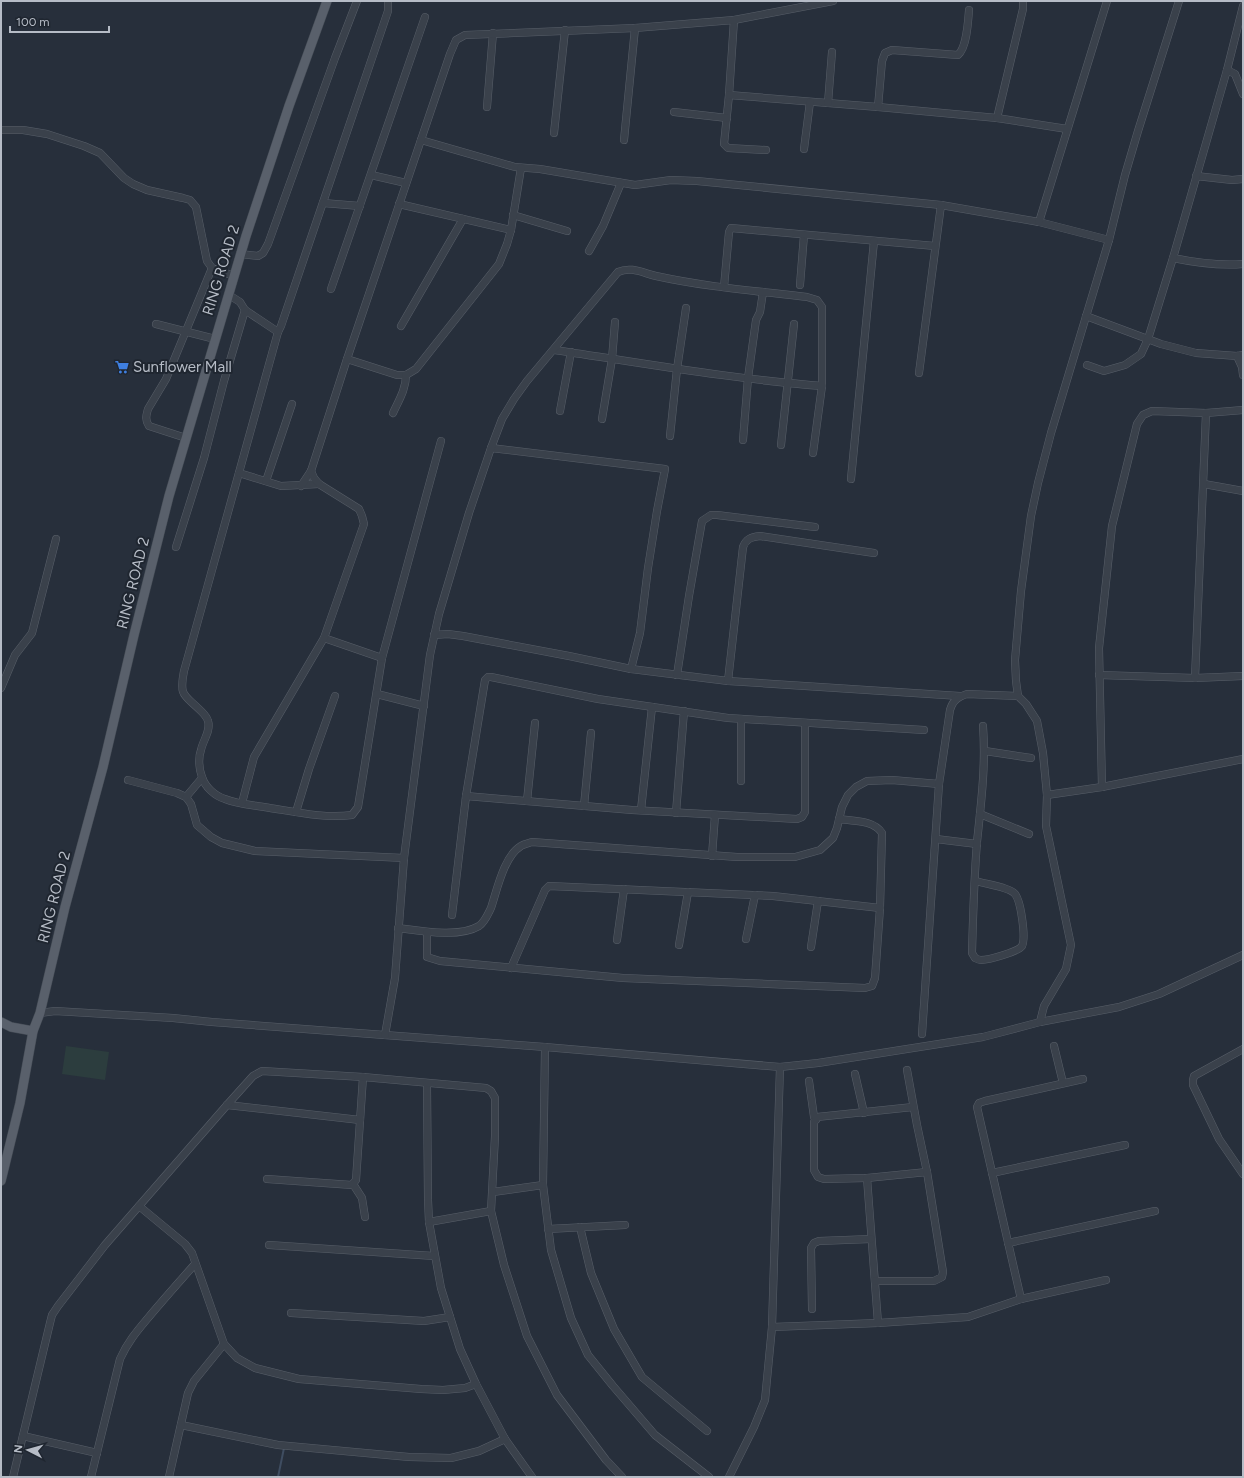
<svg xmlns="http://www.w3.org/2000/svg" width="1244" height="1478" font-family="Figtree,sans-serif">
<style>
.green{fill:#2c3d3e}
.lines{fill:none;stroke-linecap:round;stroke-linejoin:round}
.stream{stroke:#3f4d61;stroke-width:2}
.minor-casing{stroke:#585f69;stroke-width:8}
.major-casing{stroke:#434a54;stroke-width:10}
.minor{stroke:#3a414b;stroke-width:7}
.major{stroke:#59606b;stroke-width:9}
.labels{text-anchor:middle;stroke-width:4;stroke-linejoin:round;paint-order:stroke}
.street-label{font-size:15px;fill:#b6bcc6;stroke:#1f2630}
.poi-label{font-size:15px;fill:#b6bcc6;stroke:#1f2630;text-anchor:start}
</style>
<rect width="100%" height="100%" fill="#272f3b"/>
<polygon class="green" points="66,1046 109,1052 105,1080 62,1074"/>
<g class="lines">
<polyline class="stream" points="278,1477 284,1448"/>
<defs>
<g id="minor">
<path d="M388 1V11L281 326 278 332 184 671C179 697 184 694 201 711 204 714 207 717 208 721 211 731 203 740 201 750 198 758 199 769 202 777 205 787 215 796 225 799 237 804 251 805 264 807 291 811 324 819 352 815L358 807 382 658 441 441"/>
<polyline points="734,20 729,95 724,144 728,148 766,150"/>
<polyline points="1227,70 1235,74 1243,94"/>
<polyline points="729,95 878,107 997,118 1067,129"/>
<polyline points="828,103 832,52"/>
<polyline points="487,107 493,33"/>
<path d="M878 107 882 61 885 53 892 50 958 55C967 47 968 22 969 10"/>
<polyline points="674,112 727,118"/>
<polyline points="997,118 1023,9 1023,1"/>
<polyline points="1,130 23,130 47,134 84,146 100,153 124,178 133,184 147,190 183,198 190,200 196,207 207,261 212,268 234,276"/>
<polyline points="554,133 565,30"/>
<polyline points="421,140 515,167 540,169 635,185 671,180 697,181 941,205 1039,222 1109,240"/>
<polyline points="624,140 635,28"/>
<polyline points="804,149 810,102"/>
<polyline points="371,175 406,183"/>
<polyline points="1196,176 1232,180 1243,179"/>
<polyline points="323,203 360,206"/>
<polyline points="399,204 511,230"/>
<polyline points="513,215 567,231"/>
<polyline points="1039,222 1107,1"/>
<polyline points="589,251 603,226 621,183"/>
<polyline points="240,254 258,256 263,253 268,244 335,58 357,1"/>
<path d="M1173 258C1197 263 1219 266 1243 264"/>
<polyline points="800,285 804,235"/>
<polyline points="724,287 729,232 731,228 935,246"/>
<polyline points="331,289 425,17"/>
<polyline points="229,295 240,302 245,310 278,332"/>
<polyline points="1086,316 1161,344 1196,353 1237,356 1243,355"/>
<polyline points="156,324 215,339"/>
<polyline points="401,326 463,219"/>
<path d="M554 350C643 363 732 379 822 386"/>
<polyline points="1237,356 1242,367 1243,375"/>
<polyline points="347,359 397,375 406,375 416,369 499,264 507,244 511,230 521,168"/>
<polyline points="1087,365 1104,371 1125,365 1141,354 1148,339 1173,258 1227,70 1243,6"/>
<polyline points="919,373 941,205"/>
<polyline points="560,411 571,352"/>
<path d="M393 413C399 400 406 389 406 375"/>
<polyline points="602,419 612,359 615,322"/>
<polyline points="670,436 677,369 686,308"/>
<path d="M186 438 149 426C145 420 146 416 148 409L166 379 212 268"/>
<polyline points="743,440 748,378 756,320 760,312 763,292"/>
<polyline points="781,445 794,324"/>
<polyline points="491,448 665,469 657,511 648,568 640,633 631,669"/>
<polyline points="239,473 281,486 319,484"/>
<polyline points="851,479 874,241"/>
<polyline points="266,481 292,404"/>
<polyline points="1204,484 1243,491"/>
<polyline points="301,486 311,471 347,359 450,54 456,40 465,35 635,28 734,20 833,1"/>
<polyline points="176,547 204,458 224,381 245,310"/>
<polyline points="434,635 448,634 463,636 569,656 631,669 728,681 960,696"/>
<polyline points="324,638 382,658"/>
<polyline points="677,675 689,596 702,521 711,515 717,515 815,527"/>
<polyline points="1099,675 1195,678 1243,676"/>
<polyline points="1195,678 1206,413"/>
<path d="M728 681 743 547C746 539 751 537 760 536L874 553"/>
<polyline points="1,688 15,655 32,633 56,539"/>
<polyline points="377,694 424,706"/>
<polyline points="985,751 1031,758"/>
<polyline points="128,780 177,793 186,797 191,804 197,825 211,837 222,843 255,851 404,858"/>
<polyline points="741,781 741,719"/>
<polyline points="1102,787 1099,648 1112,526 1137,424 1143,415 1152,411 1206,413 1243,410"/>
<polyline points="1047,795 1102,787 1243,759"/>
<polyline points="466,796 632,810 797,819 802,817 805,812 805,723"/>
<polyline points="186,797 202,778"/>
<polyline points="527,801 535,723"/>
<polyline points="242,803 254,757 324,638 364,524 362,516 359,509 319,484 314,478 311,471"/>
<polyline points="584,806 591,733"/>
<polyline points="641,810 652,707"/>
<polyline points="296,812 309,769 335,696"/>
<polyline points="676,813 684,711"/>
<polyline points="980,814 1029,834"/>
<polyline points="936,839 977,844"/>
<polyline points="712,856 715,815"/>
<path d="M976 881C985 884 1008 887 1014 893 1021 899 1026 938 1022 946 1018 952 988 960 981 960 979 960 977 959 975 958L972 953C973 916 974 879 977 842 981 804 986 765 983 726"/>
<polyline points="452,915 466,796 485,680 488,677 491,677 598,699 728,718 924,730"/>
<path d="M398 928C421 931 459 938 479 926 485 922 488 914 491 908 497 890 504 856 521 846 524 844 529 843 532 842L737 857H795L820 850 833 838 837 828 842 807 848 795 856 787 867 781 892 780 939 784"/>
<path d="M427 932V957L440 961 623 978 865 988 872 986 875 978 880 908 882 833C874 820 853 821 839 819"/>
<polyline points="746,939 755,895"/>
<polyline points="617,940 624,889"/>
<polyline points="679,945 688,892"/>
<polyline points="811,947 818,901"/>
<polyline points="511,968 545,890 549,886 773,896 880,908"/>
<polyline points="40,1013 55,1011 173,1018 212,1022 545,1047 780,1067 818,1063 983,1037 1040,1022 1119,1007 1159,994 1243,955"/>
<polyline points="1040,1022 1044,1006 1066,969 1071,945 1046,826 1047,795 1043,753 1037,721 1026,704 1018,696 1016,681 1015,660 1021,591 1031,516 1038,483 1051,433 1109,240 1125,175 1138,131 1179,1"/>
<path d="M922 1034 939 784 950 710C953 700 958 697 967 694L1018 696"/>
<path d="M385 1035 395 978 404 858 430 655 439 614 469 513 491 448 502 419 514 399 527 381 618 272C631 266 643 273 656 276 706 287 757 291 807 297L817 300 822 307V386L813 453"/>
<polyline points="1054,1046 1063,1083"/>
<polyline points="545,1047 543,1185 551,1250 571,1318 588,1355 613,1386 655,1435 709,1477"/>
<polyline points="1243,1049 1194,1076 1193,1080 1193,1085 1219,1139 1243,1174"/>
<polyline points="855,1074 864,1113"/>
<polyline points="809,1081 814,1117 816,1120"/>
<polyline points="427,1084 428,1200 429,1222 441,1288 460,1349 476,1384 505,1439 532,1477"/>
<polyline points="227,1105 360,1120"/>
<polyline points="913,1107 817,1117 814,1122 814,1170 818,1177 824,1179 867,1178 927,1172"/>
<polyline points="992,1173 1125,1145"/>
<polyline points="867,1178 878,1323"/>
<polyline points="267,1179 352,1185 356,1180 363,1077"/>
<polyline points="353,1184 362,1198 365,1217"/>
<polyline points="493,1192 543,1185"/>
<polyline points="139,1206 185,1244 192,1253 224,1344 237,1358 255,1368 299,1379 421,1389 443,1390 465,1388 476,1384"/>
<polyline points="429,1222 491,1211"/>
<polyline points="580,1227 591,1273 614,1329 642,1377 707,1431"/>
<polyline points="548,1229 625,1225"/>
<polyline points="1008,1243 1155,1211"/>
<polyline points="269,1245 434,1256"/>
<polyline points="875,1281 934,1281 942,1277 943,1272 927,1172 917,1125 907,1070"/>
<polyline points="1021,1299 977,1107 979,1103 985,1101 1083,1079"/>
<polyline points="812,1309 811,1248 814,1243 819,1241 871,1239"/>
<polyline points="291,1313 424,1321 450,1317"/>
<polyline points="772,1327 878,1323 968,1317 1021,1299 1106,1280"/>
<polyline points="181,1425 278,1445 409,1457 451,1458 479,1451 505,1439"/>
<polyline points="23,1436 97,1453"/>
<polyline points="13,1477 50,1323 52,1315 58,1306 105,1245 227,1105 253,1076 262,1071 363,1077 486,1088 491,1091 495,1098 495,1136 491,1211 504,1265 527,1336 557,1395 606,1460 622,1477"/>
<path d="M91 1477 120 1359C127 1343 137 1331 148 1318 163 1300 179 1282 195 1264"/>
<polyline points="169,1477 188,1393 194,1381 224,1344"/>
<polyline points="729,1477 754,1427 765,1400 772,1327 780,1067"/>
</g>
<g id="major">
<polyline points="1,1022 11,1027 33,1031"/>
<polyline points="1,1181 20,1103 33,1031 40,1013 65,907 103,767 134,635 169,496 246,236 289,106 327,1"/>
</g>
</defs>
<use href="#minor" class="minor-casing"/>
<use href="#major" class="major-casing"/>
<use href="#minor" class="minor"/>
<use href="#major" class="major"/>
</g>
<defs>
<symbol id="supermarket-bare" viewBox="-9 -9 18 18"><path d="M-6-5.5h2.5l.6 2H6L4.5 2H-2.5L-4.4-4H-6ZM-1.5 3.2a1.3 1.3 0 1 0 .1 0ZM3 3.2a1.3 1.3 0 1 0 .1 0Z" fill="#3f7fe0" stroke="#1f2630" stroke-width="2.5" paint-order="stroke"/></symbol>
</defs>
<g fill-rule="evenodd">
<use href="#supermarket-bare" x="112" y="357" width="20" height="20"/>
</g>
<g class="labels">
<g class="street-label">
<text transform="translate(221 270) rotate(-73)" y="5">RING ROAD 2</text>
<text transform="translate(133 583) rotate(-76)" y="5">RING ROAD 2</text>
<text transform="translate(54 897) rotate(-76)" y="5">RING ROAD 2</text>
</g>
<g class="poi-label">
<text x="133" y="372">Sunflower Mall</text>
</g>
</g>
<rect width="1244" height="1478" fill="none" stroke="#b6bcc6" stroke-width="4"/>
<g transform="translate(28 1450) rotate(276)" stroke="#1f2630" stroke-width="3" paint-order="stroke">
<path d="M0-3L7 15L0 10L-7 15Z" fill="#b6bcc6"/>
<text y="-6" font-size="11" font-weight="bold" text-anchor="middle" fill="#b6bcc6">N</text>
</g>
<path d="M10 26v6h99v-6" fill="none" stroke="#b6bcc6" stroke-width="2"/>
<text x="16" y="26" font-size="12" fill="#b6bcc6" stroke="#1f2630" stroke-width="3" paint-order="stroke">100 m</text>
</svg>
